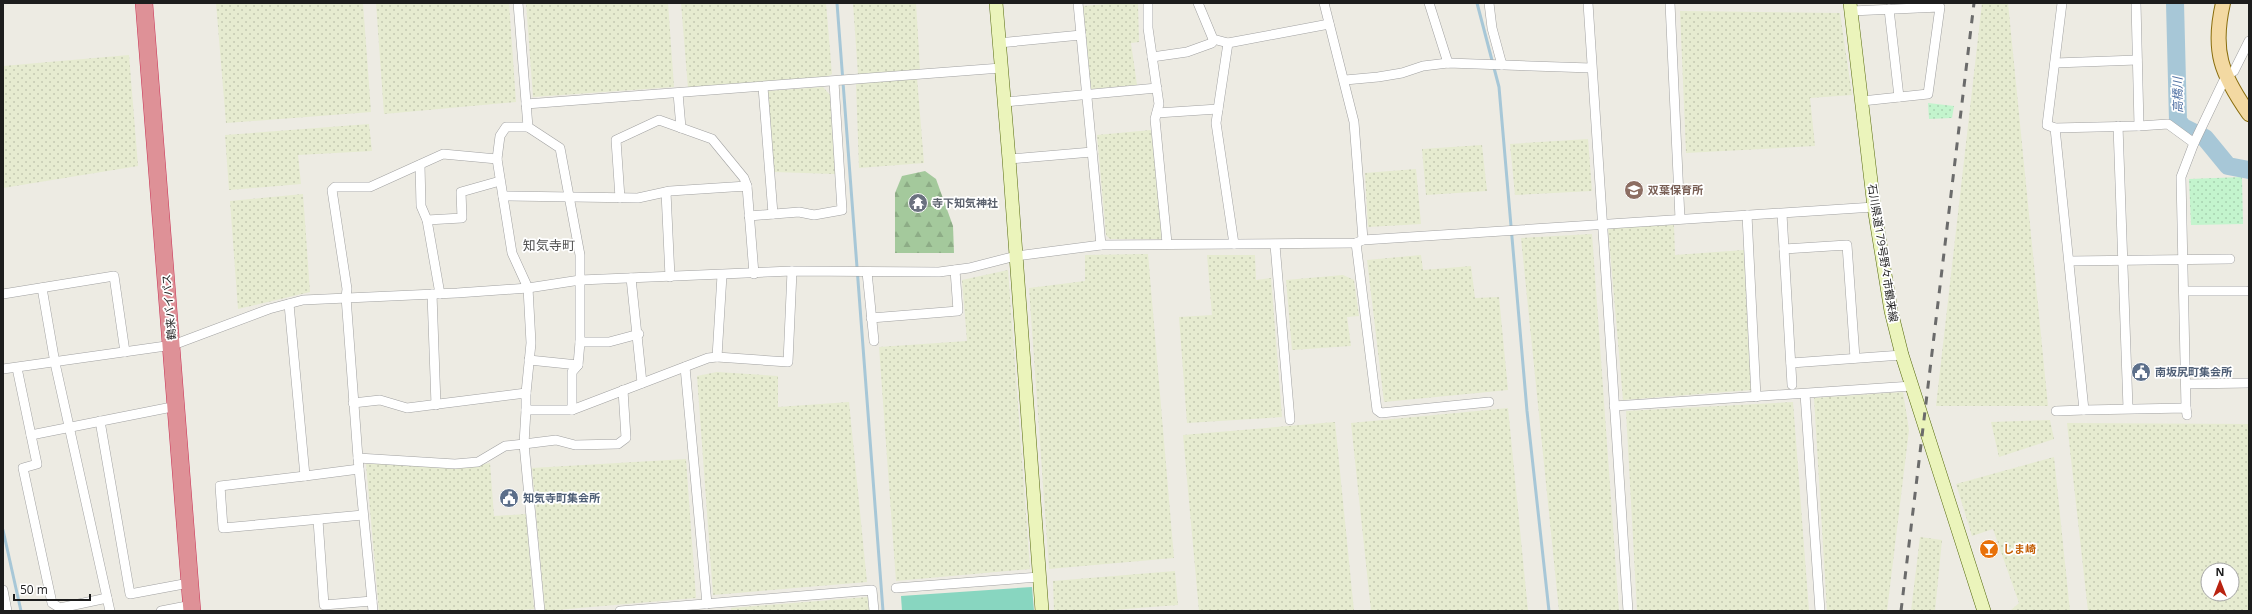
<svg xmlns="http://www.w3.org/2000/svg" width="2252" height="614" font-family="'Open Sans','Noto Sans JP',sans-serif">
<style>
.farmland{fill:url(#farmland-dots);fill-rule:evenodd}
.forest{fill:url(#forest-firs)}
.park{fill:url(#park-dots)}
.pitch{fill:#88d6c0}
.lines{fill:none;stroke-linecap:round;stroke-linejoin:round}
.stream{stroke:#a7c7d7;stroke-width:3}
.river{stroke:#a7c7d7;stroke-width:18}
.street-casing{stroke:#a1a1a1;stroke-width:10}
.secondary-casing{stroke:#566a0e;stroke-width:14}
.primary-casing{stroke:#896d0d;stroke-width:16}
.highway-casing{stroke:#c93356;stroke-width:18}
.street{stroke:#fff;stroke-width:9}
.secondary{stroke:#ebf4bb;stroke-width:13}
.primary{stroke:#f3d9a2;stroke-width:14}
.highway{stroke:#de9197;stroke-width:17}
.rail{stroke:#6b6b6b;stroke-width:3;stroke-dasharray:8 8;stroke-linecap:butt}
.labels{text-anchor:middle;stroke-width:3.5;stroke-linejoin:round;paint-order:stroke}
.education-label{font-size:11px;font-weight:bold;fill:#785e54;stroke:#fff;text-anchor:start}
.worship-label{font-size:11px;font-weight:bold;fill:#5b616d;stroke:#fff;text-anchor:start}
.street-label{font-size:11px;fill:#1d1d1d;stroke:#fff}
.service-label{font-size:11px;font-weight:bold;fill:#4e5e75;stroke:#fff;text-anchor:start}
.food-label{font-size:11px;font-weight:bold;fill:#c56008;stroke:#fff;text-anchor:start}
.water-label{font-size:12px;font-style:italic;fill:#5272a4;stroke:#fff}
.quarter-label{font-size:13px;fill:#505050;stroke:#fff}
</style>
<defs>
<pattern id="farmland-dots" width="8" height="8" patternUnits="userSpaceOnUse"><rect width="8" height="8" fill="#e6ebd0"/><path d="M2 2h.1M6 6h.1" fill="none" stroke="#c5c9b2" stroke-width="1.8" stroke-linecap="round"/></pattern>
<pattern id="forest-firs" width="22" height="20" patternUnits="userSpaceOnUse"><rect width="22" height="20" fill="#a4c99c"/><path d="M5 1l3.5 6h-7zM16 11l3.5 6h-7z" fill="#8dac86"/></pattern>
<pattern id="park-dots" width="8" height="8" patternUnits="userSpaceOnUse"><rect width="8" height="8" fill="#c3f4cd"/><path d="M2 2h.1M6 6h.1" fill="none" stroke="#a7d1b0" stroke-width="1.8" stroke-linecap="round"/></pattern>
</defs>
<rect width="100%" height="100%" fill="#edebe3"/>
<g class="farmland">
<polygon points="216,3 363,3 371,112 226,123"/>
<polygon points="376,3 509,3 516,102 384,114"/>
<polygon points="526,3 668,3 674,87 533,97"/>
<polygon points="681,3 826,3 832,74 822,80 688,88"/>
<polygon points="853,3 916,3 920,70 858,75"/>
<polygon points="1119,3 1138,3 1139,42 1131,43 1137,85 1091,89 1083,6"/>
<polygon points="1982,3 2008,3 2048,406 1936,406"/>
<polygon points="1680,11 1840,13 1852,95 1810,98 1815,146 1686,153"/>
<polygon points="129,55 138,166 3,188 3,66"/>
<polygon points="917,78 924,163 859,168 856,84"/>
<polygon points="823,87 830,95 835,174 774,172 768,91"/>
<polygon points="369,124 372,151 298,155 301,184 229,190 225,135"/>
<polygon points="1151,130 1164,234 1160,239 1110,239 1106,235 1097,135"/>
<polygon points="1588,139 1592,191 1515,195 1510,144"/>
<polygon points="1482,145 1487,191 1426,195 1422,149"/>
<polygon points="1416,169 1421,224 1368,227 1365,173"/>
<polygon points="303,194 310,292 238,309 230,201"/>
<polygon points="1674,225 1675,255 1744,250 1751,390 1623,400 1608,227"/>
<polygon points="1592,234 1619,611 1559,611 1521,238"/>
<polygon points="1148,254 1174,558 1049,569 1029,288 1085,281 1085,255"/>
<polygon points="1207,255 1255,255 1256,280 1271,278 1282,417 1187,423 1179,317 1212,315"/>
<polygon points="1421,255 1423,270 1471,266 1475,298 1499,297 1508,390 1384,402 1367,260"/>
<polygon points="1008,270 1030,569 896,581 879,347 967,341 962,280"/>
<polygon points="1343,275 1354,280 1359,316 1347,317 1351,346 1292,350 1286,280"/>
<polygon points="717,372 778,376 778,407 849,402 867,582 713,595 697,376"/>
<polygon points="1903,392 1909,430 1887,611 1827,611 1814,398"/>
<polygon points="1793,402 1809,611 1637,611 1626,411"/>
<polygon points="1508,408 1528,611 1371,611 1351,423"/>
<polygon points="2050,420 2054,439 1999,457 1991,422"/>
<polygon points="1335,422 1354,611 1199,611 1183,435"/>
<path d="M2067 423 2249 424V611H2088ZM2208 570H2232V594H2208Z"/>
<polygon points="2054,457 2070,611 2010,611 2019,603 1993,529 1972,536 1956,484"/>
<polygon points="686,459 696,598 545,611 532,468"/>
<polygon points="390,463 454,469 490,463 494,516 526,514 534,609 511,611 379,611 366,464"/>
<polygon points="1920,537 1942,540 1935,611 1911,611"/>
<polygon points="1175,571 1178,605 1099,611 1054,611 1053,581"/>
<polygon points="868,597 869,611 731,611 731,608"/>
</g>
<polygon class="forest" points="925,171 936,179 953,226 954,253 895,253 895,193 902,176"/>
<g class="park">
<polygon points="1928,103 1954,106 1952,118 1929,119"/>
<polygon points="2242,177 2243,224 2191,225 2189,179"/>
</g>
<polygon class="pitch" points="1032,587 1034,611 902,611 901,596"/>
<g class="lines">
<g class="stream">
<polyline points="837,3 883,611"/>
<polyline points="1477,3 1499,87 1527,411 1549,611"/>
<polyline points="3,530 21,611"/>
</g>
<polyline class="river" points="2175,3 2178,121 2183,127 2205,138 2228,166 2249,170"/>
<defs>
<g id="street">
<polyline points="518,3 528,127 560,148 580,255 580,342 578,365 572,372 572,410"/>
<polyline points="1078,3 1101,245"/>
<polyline points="1148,3 1148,28 1159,104 1155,119 1167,243"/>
<polyline points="1198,3 1213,39 1228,43"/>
<polyline points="1324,3 1354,122 1363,240"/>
<polyline points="1429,3 1448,63"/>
<polyline points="1489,3 1492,28 1502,65"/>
<polyline points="1588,3 1628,611"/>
<polyline points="1670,3 1680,219"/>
<polyline points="2062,3 2047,125 2055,128 2139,126 2136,3"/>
<polyline points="1889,9 1899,97"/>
<polyline points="1851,11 1940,7 1928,94 1862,101"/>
<polyline points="999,43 1081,35"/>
<polyline points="1152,57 1187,52 1212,43 1213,39"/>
<polyline points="2055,63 2137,60"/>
<polyline points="1345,80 1378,77 1402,73 1423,66 1448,63 1591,68"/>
<polyline points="763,87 773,214"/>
<polyline points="678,93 681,128"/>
<polyline points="1005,102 1157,88"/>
<polyline points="526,104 1001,68"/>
<polyline points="1157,113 1218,109"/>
<polyline points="2118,126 2128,408"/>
<polyline points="2139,126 2168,124 2194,143"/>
<polyline points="2055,128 2084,410 2186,408 2187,415"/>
<polyline points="1009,159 1092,152"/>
<polyline points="420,165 421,206 427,220 440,294"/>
<polyline points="666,192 670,277"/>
<polyline points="503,196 638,198 670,191 747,186 754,274"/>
<polyline points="620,198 616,140 659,120 712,139 744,178 747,186"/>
<polyline points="1782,214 1792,385"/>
<polyline points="1747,215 1756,397"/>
<polyline points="749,216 799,212 814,215 842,210 834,82"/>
<polyline points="427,220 462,218 461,192 500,181"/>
<polyline points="1356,243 1377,410 1381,413 1489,402"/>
<polyline points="1234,244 1216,123 1228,43 1329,24"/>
<polyline points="1275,245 1290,420"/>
<polyline points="1784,249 1847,245 1855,358"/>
<polyline points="2069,261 2230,259"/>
<polyline points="867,272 874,341"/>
<polyline points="631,278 642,383"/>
<polyline points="42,288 55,363 110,611"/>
<polyline points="2185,291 2246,291"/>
<polyline points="3,294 114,276 125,352"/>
<polyline points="432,294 436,405"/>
<polyline points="289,304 305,476 359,469"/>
<polyline points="871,318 958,311 955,270"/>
<polyline points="580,342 609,342 639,334"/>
<polyline points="717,357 788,362 792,271"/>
<polyline points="529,360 578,365"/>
<polyline points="1791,363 1902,355"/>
<polyline points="685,367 707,604"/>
<polyline points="17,368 37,464 23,468 52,603 60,608 107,598"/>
<polyline points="3,369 173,345 269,309 303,300 457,293 528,288 580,280 792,271 939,272 969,268 1016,256 1101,245 1356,243 1363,240 1874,207"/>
<polyline points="2186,384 2249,383"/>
<polyline points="526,393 531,343 528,288 512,253 497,159 500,136 506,127 528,127"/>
<polyline points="1805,394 1820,611"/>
<polyline points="353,403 380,400 407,408 526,393 526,410 572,410 708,358 717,357 722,275"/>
<polyline points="1614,406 1912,386"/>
<polyline points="2186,408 2181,177 2194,143 2226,76 2234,71 2249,41"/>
<polyline points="2056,411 2084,410"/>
<polyline points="100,421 130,594 189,583"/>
<polyline points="31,435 177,406"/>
<polyline points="358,458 455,464 478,462 505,446 524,444 526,410"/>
<polyline points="305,476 220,486 223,528 363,515"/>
<polyline points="318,520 324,605 372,601"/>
<polyline points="896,588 1039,577"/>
<polyline points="3,590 7,611"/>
<polyline points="161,611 192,605"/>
<polyline points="373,611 358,458 346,297 347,289 332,190 335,187 370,187 443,154 497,159"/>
<polyline points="540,611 524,444 556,440 575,445 618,444 626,438 623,390"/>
<polyline points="620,611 872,590 874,611"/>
</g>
<g id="secondary">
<polyline points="996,3 1009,159 1042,611"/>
<polyline points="1850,3 1874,207 1891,311 1902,355 1984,611"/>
</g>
<path id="primary" d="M2223 3C2212 51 2221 74 2249 114"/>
<polyline id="highway" points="144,3 192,611"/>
</defs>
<use href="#street" class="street-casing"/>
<use href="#secondary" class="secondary-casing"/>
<use href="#primary" class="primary-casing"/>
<use href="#highway" class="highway-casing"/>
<use href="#street" class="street"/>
<use href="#secondary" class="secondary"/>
<use href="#primary" class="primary"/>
<use href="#highway" class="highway"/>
<polyline class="rail" points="1901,611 1974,3"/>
</g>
<defs>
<symbol id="school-disc" viewBox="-11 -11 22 22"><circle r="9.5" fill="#8d6e63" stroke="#fff"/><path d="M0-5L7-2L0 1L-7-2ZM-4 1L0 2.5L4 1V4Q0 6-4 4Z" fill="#fff"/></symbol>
<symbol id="temple-disc" viewBox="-11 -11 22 22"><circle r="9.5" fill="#6b7280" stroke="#fff"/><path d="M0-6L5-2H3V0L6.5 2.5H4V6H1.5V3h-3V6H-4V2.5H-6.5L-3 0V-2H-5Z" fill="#fff"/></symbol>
<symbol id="civic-disc" viewBox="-11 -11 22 22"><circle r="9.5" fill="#5c6f8a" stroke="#fff"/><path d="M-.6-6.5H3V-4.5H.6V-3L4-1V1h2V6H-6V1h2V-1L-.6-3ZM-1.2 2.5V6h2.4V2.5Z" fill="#fff"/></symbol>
<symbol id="bar-disc" viewBox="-11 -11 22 22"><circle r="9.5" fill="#e8710a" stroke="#fff"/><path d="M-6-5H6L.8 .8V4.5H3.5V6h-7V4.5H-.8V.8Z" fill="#fff"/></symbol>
</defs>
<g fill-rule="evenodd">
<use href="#school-disc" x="1623" y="179" width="22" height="22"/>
<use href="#temple-disc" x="907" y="192" width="22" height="22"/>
<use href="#civic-disc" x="2130" y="361" width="22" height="22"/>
<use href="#civic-disc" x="498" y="487" width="22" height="22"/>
<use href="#bar-disc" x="1978" y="538" width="22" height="22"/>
</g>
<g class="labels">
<g class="education-label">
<text x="1648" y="194">双葉保育所</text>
</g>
<g class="worship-label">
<text x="932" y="207">寺下知気神社</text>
</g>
<g class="street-label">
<text transform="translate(1883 253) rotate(81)" y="4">石川県道179号野々市鶴来線</text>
<text transform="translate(169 307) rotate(-95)" y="4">鶴来バイパス</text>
</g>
<g class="service-label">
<text x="2155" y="376">南坂尻町集会所</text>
<text x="523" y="502">知気寺町集会所</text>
</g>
<g class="food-label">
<text x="2003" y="553">しま崎</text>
</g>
<g class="water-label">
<text transform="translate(2178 95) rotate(-91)" y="4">高橋川</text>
</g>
<g class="quarter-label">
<text x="549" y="250">知気寺町</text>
</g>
</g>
<rect width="2252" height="614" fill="none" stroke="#1d1d1d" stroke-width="8"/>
<g transform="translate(2220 582)"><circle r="19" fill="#ffffff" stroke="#a5a5a5"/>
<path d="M0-3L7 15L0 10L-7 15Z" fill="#b92311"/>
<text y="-6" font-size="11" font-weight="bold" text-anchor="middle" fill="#1d1d1d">N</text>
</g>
<path d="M14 594v6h76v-6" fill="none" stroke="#1d1d1d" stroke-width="2"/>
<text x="20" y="594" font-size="12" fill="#1d1d1d" stroke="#ffffff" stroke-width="3" paint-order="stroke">50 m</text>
</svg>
